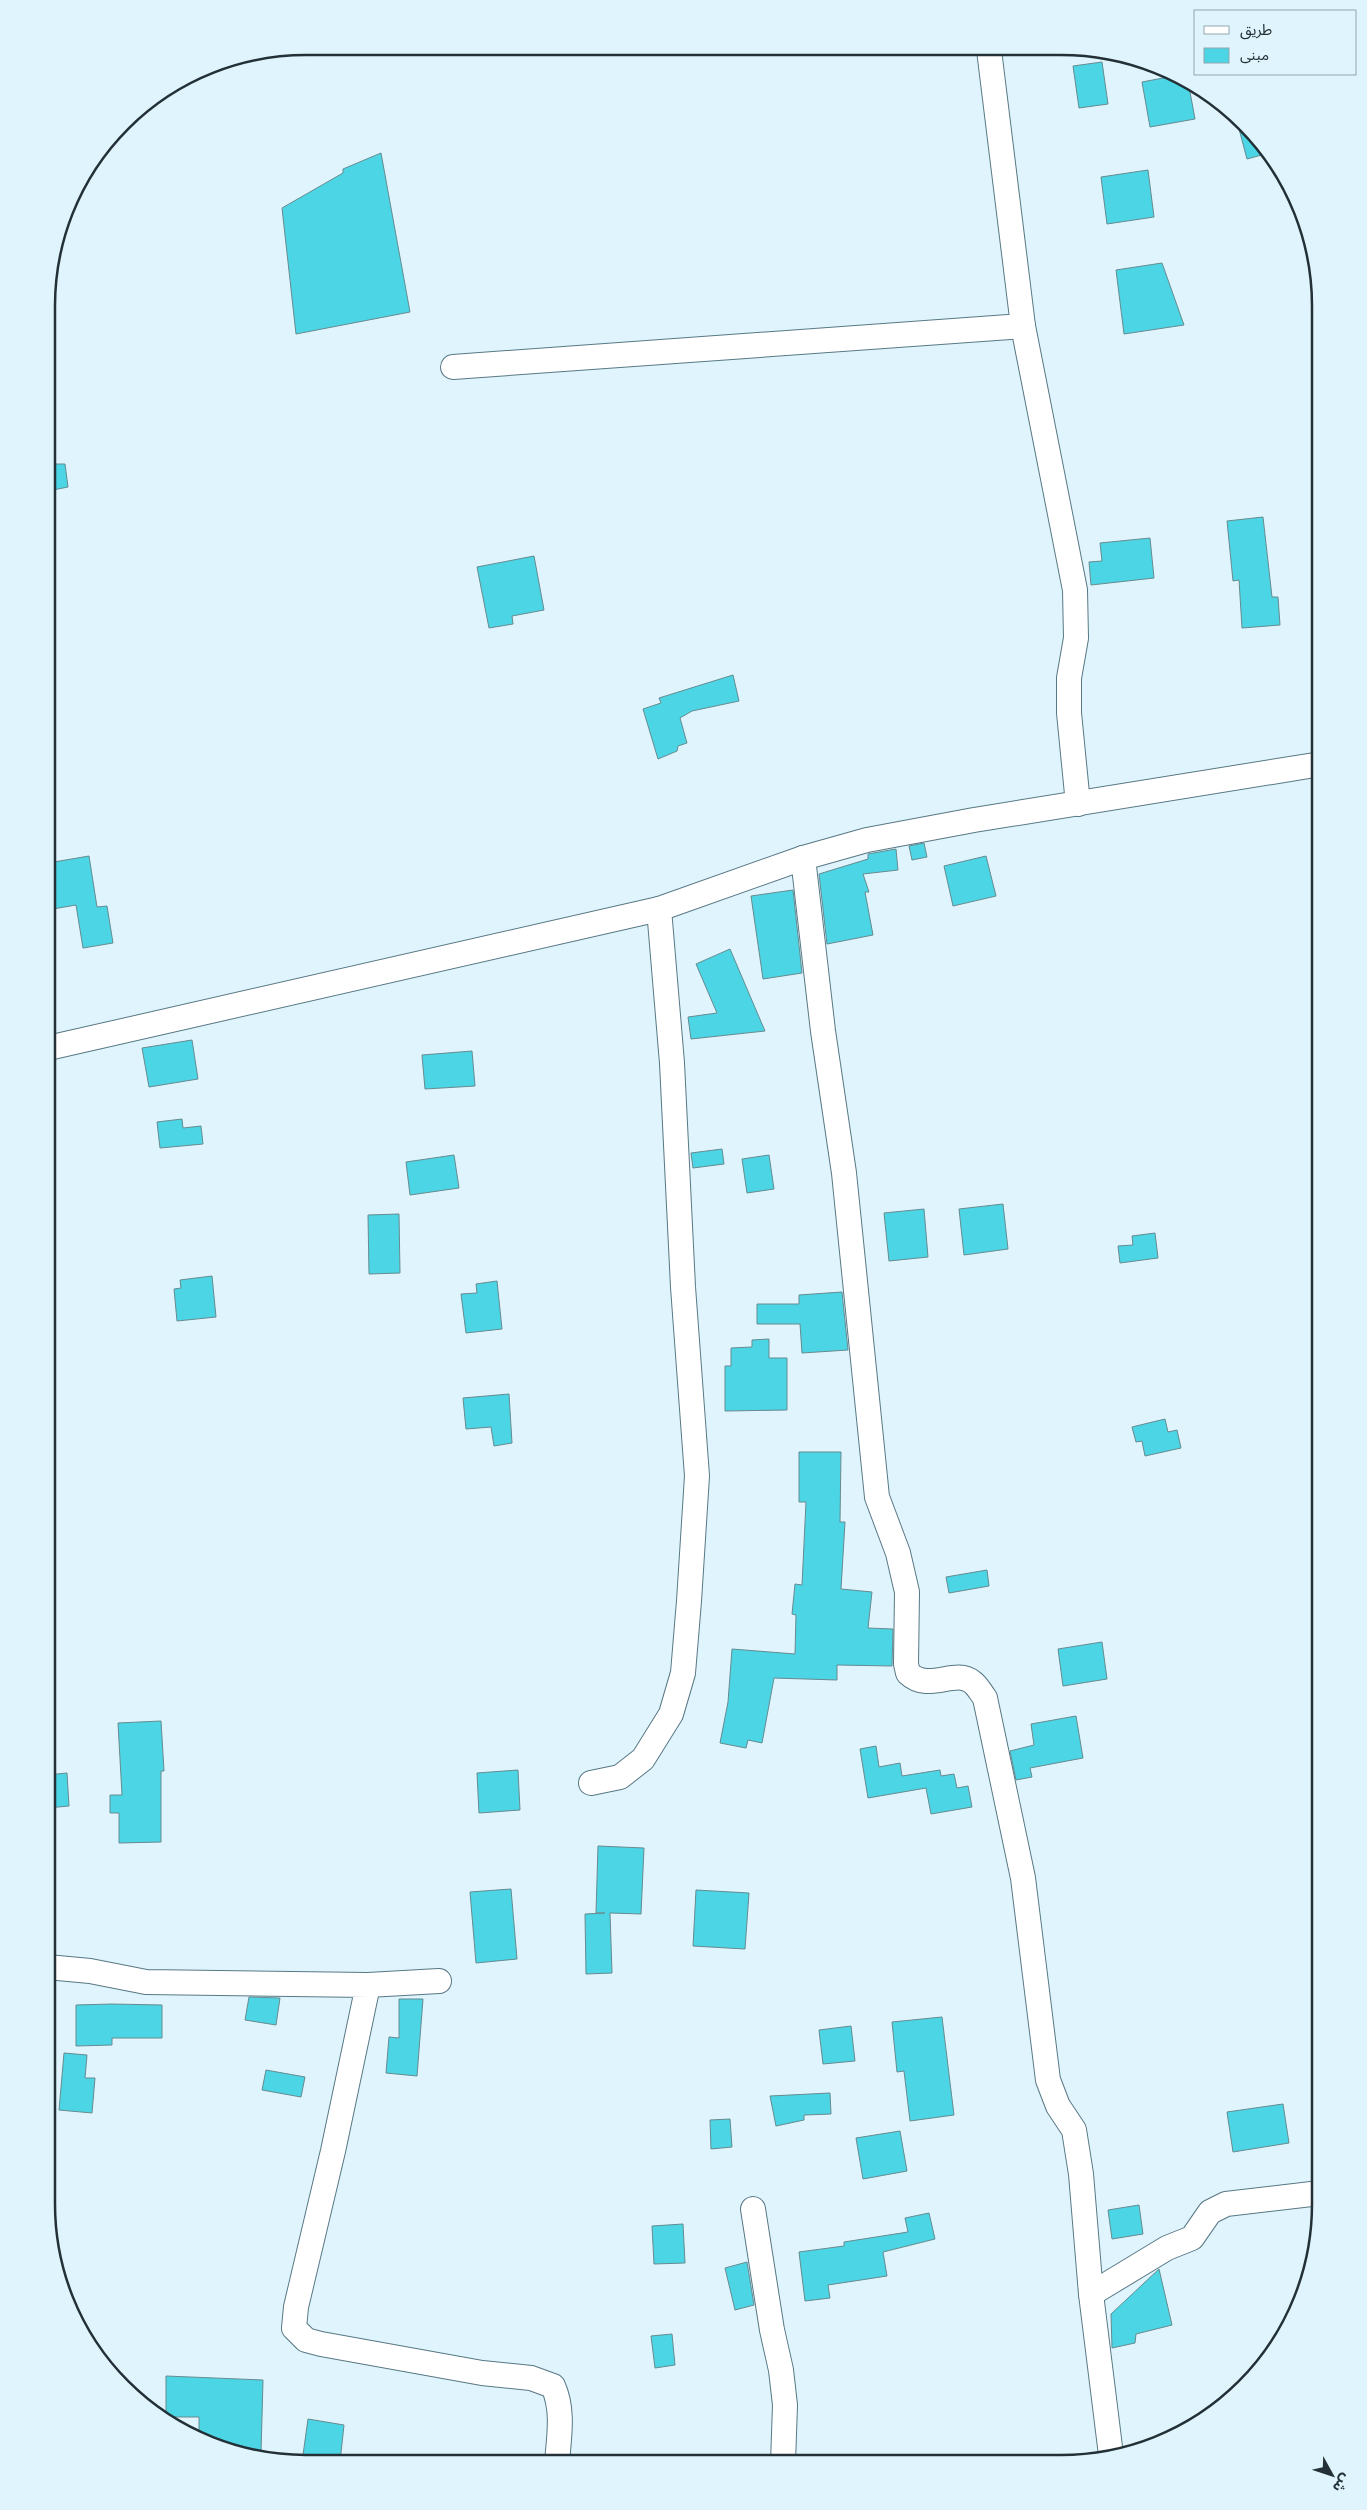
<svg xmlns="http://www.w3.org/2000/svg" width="1367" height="2510" font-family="'Public Sans','Noto Sans Arabic',sans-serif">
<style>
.building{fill:#4bd5e5;stroke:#668b90}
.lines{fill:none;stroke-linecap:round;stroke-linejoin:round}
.street-casing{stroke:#587885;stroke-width:26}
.street{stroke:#fff;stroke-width:24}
.rim{fill:none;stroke:#233036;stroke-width:2.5}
</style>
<rect width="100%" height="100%" fill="#dff4fd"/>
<g class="building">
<polygon points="1102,62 1108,104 1079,108 1073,66"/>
<polygon points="1179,75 1188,81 1195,119 1150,127 1142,82"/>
<polygon points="1235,114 1269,153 1247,159"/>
<polygon points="381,153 410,312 296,334 282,208 343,173 343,169"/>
<polygon points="1148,170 1154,217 1107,224 1101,177"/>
<polygon points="1162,263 1184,325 1124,334 1116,270"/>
<polygon points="50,464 65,464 68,487 53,490"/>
<polygon points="1263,517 1272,597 1278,597 1280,625 1242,628 1239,580 1233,581 1227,521"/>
<polygon points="1150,538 1154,578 1091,585 1089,562 1102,561 1100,543"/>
<polygon points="534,556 544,610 512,616 513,624 489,628 477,567"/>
<polygon points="733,675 739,701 692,711 680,718 687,743 678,746 677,751 658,759 643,709 661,703 659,698"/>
<polygon points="924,843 927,857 912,860 909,846"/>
<polygon points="896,849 898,870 863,874 869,892 865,892 873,935 827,944 819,874 868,859 868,854"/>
<polygon points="89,856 97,907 107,906 113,943 83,948 76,905 53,909 48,863"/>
<polygon points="986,856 996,896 953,906 944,866"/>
<polygon points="793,890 802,973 763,979 751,896"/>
<polygon points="730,949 765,1031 691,1039 688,1017 717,1013 696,964"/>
<polygon points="192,1040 198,1079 149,1087 142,1048"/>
<polygon points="472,1051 475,1086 425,1089 422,1055"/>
<polygon points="182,1119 183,1128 201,1126 203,1144 160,1148 157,1122"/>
<polygon points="722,1149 724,1164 693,1168 691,1153"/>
<polygon points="454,1155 459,1188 410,1195 406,1162"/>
<polygon points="769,1155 774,1189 747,1193 742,1159"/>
<polygon points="1003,1204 1008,1249 964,1255 959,1209"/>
<polygon points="924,1209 928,1257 889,1261 884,1213"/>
<polygon points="399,1214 400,1273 369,1274 368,1215"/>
<polygon points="1155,1233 1158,1258 1120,1263 1118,1246 1133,1245 1132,1236"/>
<polygon points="212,1276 216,1317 177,1321 174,1289 181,1288 180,1280"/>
<polygon points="497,1281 502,1329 466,1333 461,1294 477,1293 476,1284"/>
<polygon points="842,1292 848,1350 802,1353 800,1324 757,1324 757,1304 799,1304 799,1295"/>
<polygon points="769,1339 769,1358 787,1358 787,1410 725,1411 725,1366 731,1366 731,1348 752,1347 752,1340"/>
<polygon points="509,1394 512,1443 494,1446 491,1427 466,1429 463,1398"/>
<polygon points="1165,1419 1168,1432 1177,1430 1181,1448 1145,1456 1142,1441 1136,1442 1132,1427"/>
<polygon points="799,1452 841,1452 840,1522 845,1522 841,1589 872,1592 868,1628 893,1629 892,1666 837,1665 837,1680 774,1678 762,1743 748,1740 746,1748 720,1743 728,1702 732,1649 795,1654 796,1615 792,1614 795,1584 802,1585 806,1502 799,1502"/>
<polygon points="987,1570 989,1586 949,1593 946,1577"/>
<polygon points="1102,1642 1107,1679 1063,1686 1058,1649"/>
<polygon points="1076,1716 1083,1758 1030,1768 1032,1777 1016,1780 1010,1751 1034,1745 1031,1724"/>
<polygon points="161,1721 164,1771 161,1771 161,1842 119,1843 119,1813 110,1813 110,1795 122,1795 118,1723"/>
<polygon points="876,1746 879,1767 900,1763 902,1776 940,1770 941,1776 954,1774 957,1788 968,1786 972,1807 931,1814 926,1788 868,1798 860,1749"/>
<polygon points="518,1770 520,1810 479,1813 477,1773"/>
<polygon points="67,1773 69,1806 47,1808 47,1775"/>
<polygon points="598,1846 644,1848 641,1914 610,1913 612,1973 586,1974 585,1914 605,1913 596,1913"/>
<polygon points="511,1889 517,1959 476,1963 470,1892"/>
<polygon points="696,1890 749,1893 745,1949 693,1946"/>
<polygon points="249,1997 280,1998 276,2025 245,2020"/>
<polygon points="399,1999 423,1999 417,2076 386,2073 389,2037 399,2038"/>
<polygon points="111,2004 162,2005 162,2038 112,2038 112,2045 76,2046 76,2005"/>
<polygon points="942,2017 954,2115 910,2121 904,2071 897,2072 892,2022"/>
<polygon points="851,2026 855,2061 823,2064 819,2030"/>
<polygon points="64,2053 87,2055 85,2078 95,2078 92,2113 59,2110"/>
<polygon points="266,2070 305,2077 301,2097 262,2090"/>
<polygon points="830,2093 831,2114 804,2115 804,2120 776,2126 770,2096"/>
<polygon points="1283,2104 1289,2143 1233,2152 1227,2112"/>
<polygon points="730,2119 732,2147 711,2149 710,2120"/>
<polygon points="900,2131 907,2171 863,2179 856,2138"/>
<polygon points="1139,2205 1143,2234 1112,2239 1108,2210"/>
<polygon points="929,2213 935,2239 883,2252 887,2276 828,2285 830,2298 805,2301 799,2252 844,2246 844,2242 908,2232 905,2218"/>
<polygon points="683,2224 685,2263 654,2264 652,2226"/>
<polygon points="747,2262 754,2305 735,2310 725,2268"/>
<polygon points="1159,2269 1172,2325 1136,2334 1135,2343 1112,2348 1111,2314"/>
<polygon points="672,2334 675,2365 655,2368 651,2336"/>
<polygon points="166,2376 263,2380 261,2453 238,2452 207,2444 199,2439 199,2417 166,2417"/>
<polygon points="308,2419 344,2425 340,2462 302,2462"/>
</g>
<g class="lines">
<defs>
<g id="street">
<polyline points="989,50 1023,326 1075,590 1076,638 1069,678 1069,713 1078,804"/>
<polyline points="453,367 1023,326"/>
<path d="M803 858 823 1031 844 1173 877 1497 898 1553 907 1592 906 1664 908 1673C929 1693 955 1668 972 1682 977 1685 981 1693 985 1698L1023 1878 1048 2080 1058 2106 1074 2130 1081 2174 1091 2294 1111 2455"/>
<polyline points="48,1048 659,909 803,858 867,840 974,820 1321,764"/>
<polyline points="591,1783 620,1777 643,1759 671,1714 683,1673 689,1601 697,1476 683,1287 672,1063 659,909"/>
<path d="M47 1967 90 1971 146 1982 368 1985 333 2151 296 2307 294 2328 306 2340 321 2344 482 2373 531 2378 553 2386C564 2410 559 2437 557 2462"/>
<polyline points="368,1985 439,1981"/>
<polyline points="753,2209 772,2330 781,2370 785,2405 783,2463"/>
<polyline points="1091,2294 1167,2248 1192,2238 1210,2212 1226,2204 1320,2193"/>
</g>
</defs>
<use href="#street" class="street-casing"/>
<use href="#street" class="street"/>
</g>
<path d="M0 0H1367V2510H0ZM306 55H1061A251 251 0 0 1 1312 306V2204A251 251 0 0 1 1061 2455H306A251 251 0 0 1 55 2204V306A251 251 0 0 1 306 55Z" fill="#dff4fd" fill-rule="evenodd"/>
<path class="rim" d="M306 55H1061A251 251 0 0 1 1312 306V2204A251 251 0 0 1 1061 2455H306A251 251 0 0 1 55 2204V306A251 251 0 0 1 306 55Z"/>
<rect x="1194" y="10" width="162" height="65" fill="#dff4fd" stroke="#94a6ad"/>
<rect x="1204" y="26" width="25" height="8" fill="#ffffff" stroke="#94a6ad"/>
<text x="1240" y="35" font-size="15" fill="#233036">طريق</text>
<rect x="1204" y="48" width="25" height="15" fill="#4bd5e5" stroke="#94a6ad"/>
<text x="1240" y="60" font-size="15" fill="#233036">مبنى</text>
<g transform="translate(1332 2475) rotate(130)" stroke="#dff4fd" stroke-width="4" paint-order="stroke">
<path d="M0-4L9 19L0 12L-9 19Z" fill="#233036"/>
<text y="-8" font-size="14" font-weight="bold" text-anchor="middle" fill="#233036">ش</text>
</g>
</svg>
